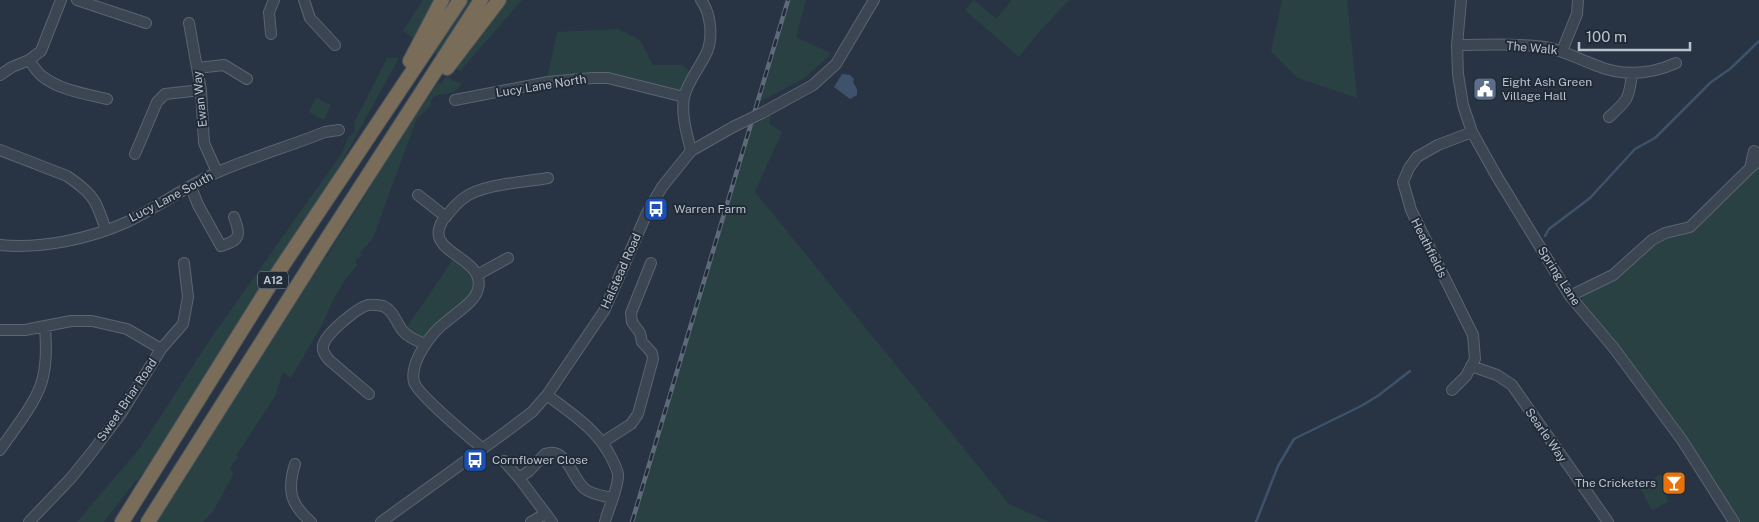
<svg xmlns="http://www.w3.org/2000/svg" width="1759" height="522" viewBox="0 0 1759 522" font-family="'Public Sans',sans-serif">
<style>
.green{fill:#2a4144}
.water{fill:#3e526c}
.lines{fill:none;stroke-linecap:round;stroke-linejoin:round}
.stream{stroke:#3e526c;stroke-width:2.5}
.minor-casing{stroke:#5b6470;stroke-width:12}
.highway-casing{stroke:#47515d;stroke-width:16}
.minor{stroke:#3c4653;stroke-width:10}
.highway{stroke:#796c59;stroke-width:14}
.rail-casing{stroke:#5e6a7a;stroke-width:4.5}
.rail{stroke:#212b38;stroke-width:2.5;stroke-dasharray:8;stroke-linecap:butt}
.minor-bridge-casing{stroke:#5b6470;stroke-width:12;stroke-linecap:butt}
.minor-bridge{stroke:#3c4653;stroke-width:10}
.labels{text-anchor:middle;stroke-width:4;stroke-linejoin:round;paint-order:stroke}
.shield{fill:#212b38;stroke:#8c94a0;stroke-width:1}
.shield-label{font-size:11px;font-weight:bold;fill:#bac1cc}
.street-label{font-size:12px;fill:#bac1cc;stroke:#212b38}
.poi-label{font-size:12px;fill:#bac1cc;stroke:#212b38;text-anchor:start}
</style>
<rect width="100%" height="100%" fill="#283443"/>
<path class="green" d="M423,0h99l-62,71 -57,-40z
M790,0h16l-10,37 34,16 -2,4 -25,22 -44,23z
M974,0l22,19 16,-19h57l-30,32 -20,25 -54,-47z
M1282,0h65l10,98 -59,-20 -27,-27z
M618,29l22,11 13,25h29l9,7 -7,19 -72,-16 -65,4 10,-47z
M387,58h12l-67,121 -133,211 -62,91 -1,-1c-10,15 -22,27 -32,42h-27l63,-74 73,-113 129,-182 6,-16 6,-4 1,-6 -1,-4z
M447,76l7,5 8,2c-2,3 -6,8 -9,9 -9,4 -23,-1 -22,14l-14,12 -44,120 -13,15 2,3 -7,4 2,5 -11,14 -12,19 -11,25 -32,55 -8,-6 -8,24 -39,60 3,2 -6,5 -3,7 4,3 -20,37 -11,12h-47l47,-75 3,-1 1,-5 59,-94 4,-2 -1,-3 52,-82 8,-5 -1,-1 39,-61 11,-22 60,-88 3,1z
M316,98l15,7 -7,15 -15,-8z
M771,115l-2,9 13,8 -27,60 254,312 40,18h-417l80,-265 2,1 2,-4 -3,-1 16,-50 22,-77z
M1759,167v355h-20l-50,-82 -42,-57 -66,-82 2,-6 36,-19 21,-21 33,-20z
M454,258l18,17 2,6 -2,13 -45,41 -7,3 -13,-11z
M1659,475l3,1 6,26 -16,8 -12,-22z"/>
<path class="water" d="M842,74l8,1 4,4 -1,3 4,7v6l-7,4 -16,-12z"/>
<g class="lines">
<path class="stream" d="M1545,236l4,-7 41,-31 45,-49 20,-11 56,-56 19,-13 29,-28
M1256,522l22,-56 16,-27 69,-34 16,-10 31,-24"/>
<g class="minor-casing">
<path id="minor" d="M77,0l69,23
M304,0l6,18 25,27
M1461,0l-4,45 1,29 5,31 9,27 24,43 74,121 43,51 69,93 52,82
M189,23l12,67 3,53 13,29
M271,34l-2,-22 5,-12
M1457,45c29,0 59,-2 88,2 18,3 33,12 50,18 28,12 54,10 81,-2
M1562,51l15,-37 1,-14
M29,60c4,6 8,12 13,16 17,14 44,18 65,23
M197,68l27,-3 23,14
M0,75l12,-8 17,-7 12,-9 20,-51
M455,100l93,-18 45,-4h15l76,19
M762,113l51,-28 23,-21 38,-64
M1609,117c19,-17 20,-18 23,-43
M0,150l67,26c10,7 23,16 29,28 4,8 7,18 10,26
M691,151c-4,-17 -10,-35 -7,-54 4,-16 16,-30 23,-45 6,-15 4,-39 -6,-52
M135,154l22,-52 8,-8 36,-4
M1750,168l4,-17 5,4
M191,187l7,18 23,41c19,-6 20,-10 13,-29
M418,195l28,22
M0,245c42,4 89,-6 127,-23 31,-15 59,-36 91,-50 34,-15 72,-26 107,-40l14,-2
M477,275l31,-17
M1570,296l43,-21 39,-35 13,-7 25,-6 61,-60 8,-6
M0,330h25l46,-9h21l35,8 34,20
M1471,366l26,9 15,10 96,137
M1452,390l14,-14 9,-17 -2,-24 -62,-125 -8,-28 6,-14 8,-11 21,-12 34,-13
M369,394l-40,-34c-4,-5 -7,-9 -6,-14 2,-12 34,-38 45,-41 5,-1 10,0 15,1 10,4 13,16 19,24 5,7 15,11 23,14
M547,395c25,19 51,35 65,64 2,4 5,10 6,15 1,13 -10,35 -13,48
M603,442l28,-18 7,-10 15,-55 -1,-6 -10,-11 -2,-9 -8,-11 -1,-9 20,-50
M482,448c-13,-11 -64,-53 -68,-66 -5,-20 18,-50 33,-61 10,-9 28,-19 31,-32 6,-23 -24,-31 -35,-45 -7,-8 -5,-16 0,-24 6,-7 13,-17 21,-22 18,-14 62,-16 84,-20
M0,450c14,-21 38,-49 43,-73 4,-17 3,-34 2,-51
M504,461l15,17 33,44
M295,464c-8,26 -5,40 16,58
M519,478l10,-7 16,-17c22,-8 27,25 40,35 6,5 18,7 27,9
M29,522l42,-44 21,-26 28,-37 41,-66 22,-25 5,-27 -4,-34
M381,522l126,-91 25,-19 15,-17 57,-84 43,-98 15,-26 29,-36 42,-24
M531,522l14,-8"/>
</g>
<g class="highway-casing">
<path id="highway" d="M410,61l32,-61
M447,68l52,-68
M122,522l151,-242 187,-280
M148,522l177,-280 156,-242"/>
</g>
<use href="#minor" class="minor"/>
<use href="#highway" class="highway"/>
<g class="rail-casing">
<path id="rail" d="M632,522l156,-522"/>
</g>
<use href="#rail" class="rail"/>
<g class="minor-bridge-casing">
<path id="minor-bridge" d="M733,127l29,-14"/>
</g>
<use href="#minor-bridge" class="minor-bridge"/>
</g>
<defs>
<g id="civic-square" transform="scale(1.25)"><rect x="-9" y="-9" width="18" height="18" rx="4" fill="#5c6f8a" stroke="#212b38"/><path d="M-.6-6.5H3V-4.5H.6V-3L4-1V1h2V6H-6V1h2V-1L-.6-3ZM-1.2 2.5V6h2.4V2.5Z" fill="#fff"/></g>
<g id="bus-square" transform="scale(1.25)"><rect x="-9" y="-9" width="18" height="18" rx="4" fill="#1a4fb4" stroke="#212b38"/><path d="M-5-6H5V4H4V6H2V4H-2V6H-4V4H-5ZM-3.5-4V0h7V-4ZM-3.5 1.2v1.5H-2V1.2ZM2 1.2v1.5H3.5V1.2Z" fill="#fff"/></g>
<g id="bar-square" transform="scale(1.25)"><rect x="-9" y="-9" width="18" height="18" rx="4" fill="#e8710a" stroke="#212b38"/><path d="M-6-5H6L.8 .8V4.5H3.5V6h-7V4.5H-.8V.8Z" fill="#fff"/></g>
</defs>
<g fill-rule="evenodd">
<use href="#civic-square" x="1485" y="89"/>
<use href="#bus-square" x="656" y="209"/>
<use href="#bus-square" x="475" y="460"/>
<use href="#bar-square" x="1674" y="483"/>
</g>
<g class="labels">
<rect class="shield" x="258" y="271.5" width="30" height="17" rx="4"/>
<g class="shield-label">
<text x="273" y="284">A12</text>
</g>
<g class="street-label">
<text transform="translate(1532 48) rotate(5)" y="4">The Walk</text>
<text transform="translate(541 86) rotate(-9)" y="4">Lucy Lane North</text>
<text transform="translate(200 99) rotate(-96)" y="4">Ewan Way</text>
<text transform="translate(171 197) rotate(-28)" y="4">Lucy Lane South</text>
<text transform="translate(1429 248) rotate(63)" y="4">Heathfields</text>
<text transform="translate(621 271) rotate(-66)" y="4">Halstead Road</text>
<text transform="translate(1559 276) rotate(57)" y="4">Spring Lane</text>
<text transform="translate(127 400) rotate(-56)" y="4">Sweet Briar Road</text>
<text transform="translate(1546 435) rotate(55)" y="4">Searle Way</text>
</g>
<g class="poi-label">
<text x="1502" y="86">Eight Ash Green<tspan x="1502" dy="14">Village Hall</tspan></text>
<text x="674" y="213">Warren Farm</text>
<text x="492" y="464">Cornflower Close</text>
<text x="1656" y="487" text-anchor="end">The Cricketers</text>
</g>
</g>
<path d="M1579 42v8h111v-8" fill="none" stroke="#bac1cc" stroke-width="2.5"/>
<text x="1586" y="42" font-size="15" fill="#bac1cc" stroke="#212b38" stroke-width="4" paint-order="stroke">100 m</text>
</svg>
